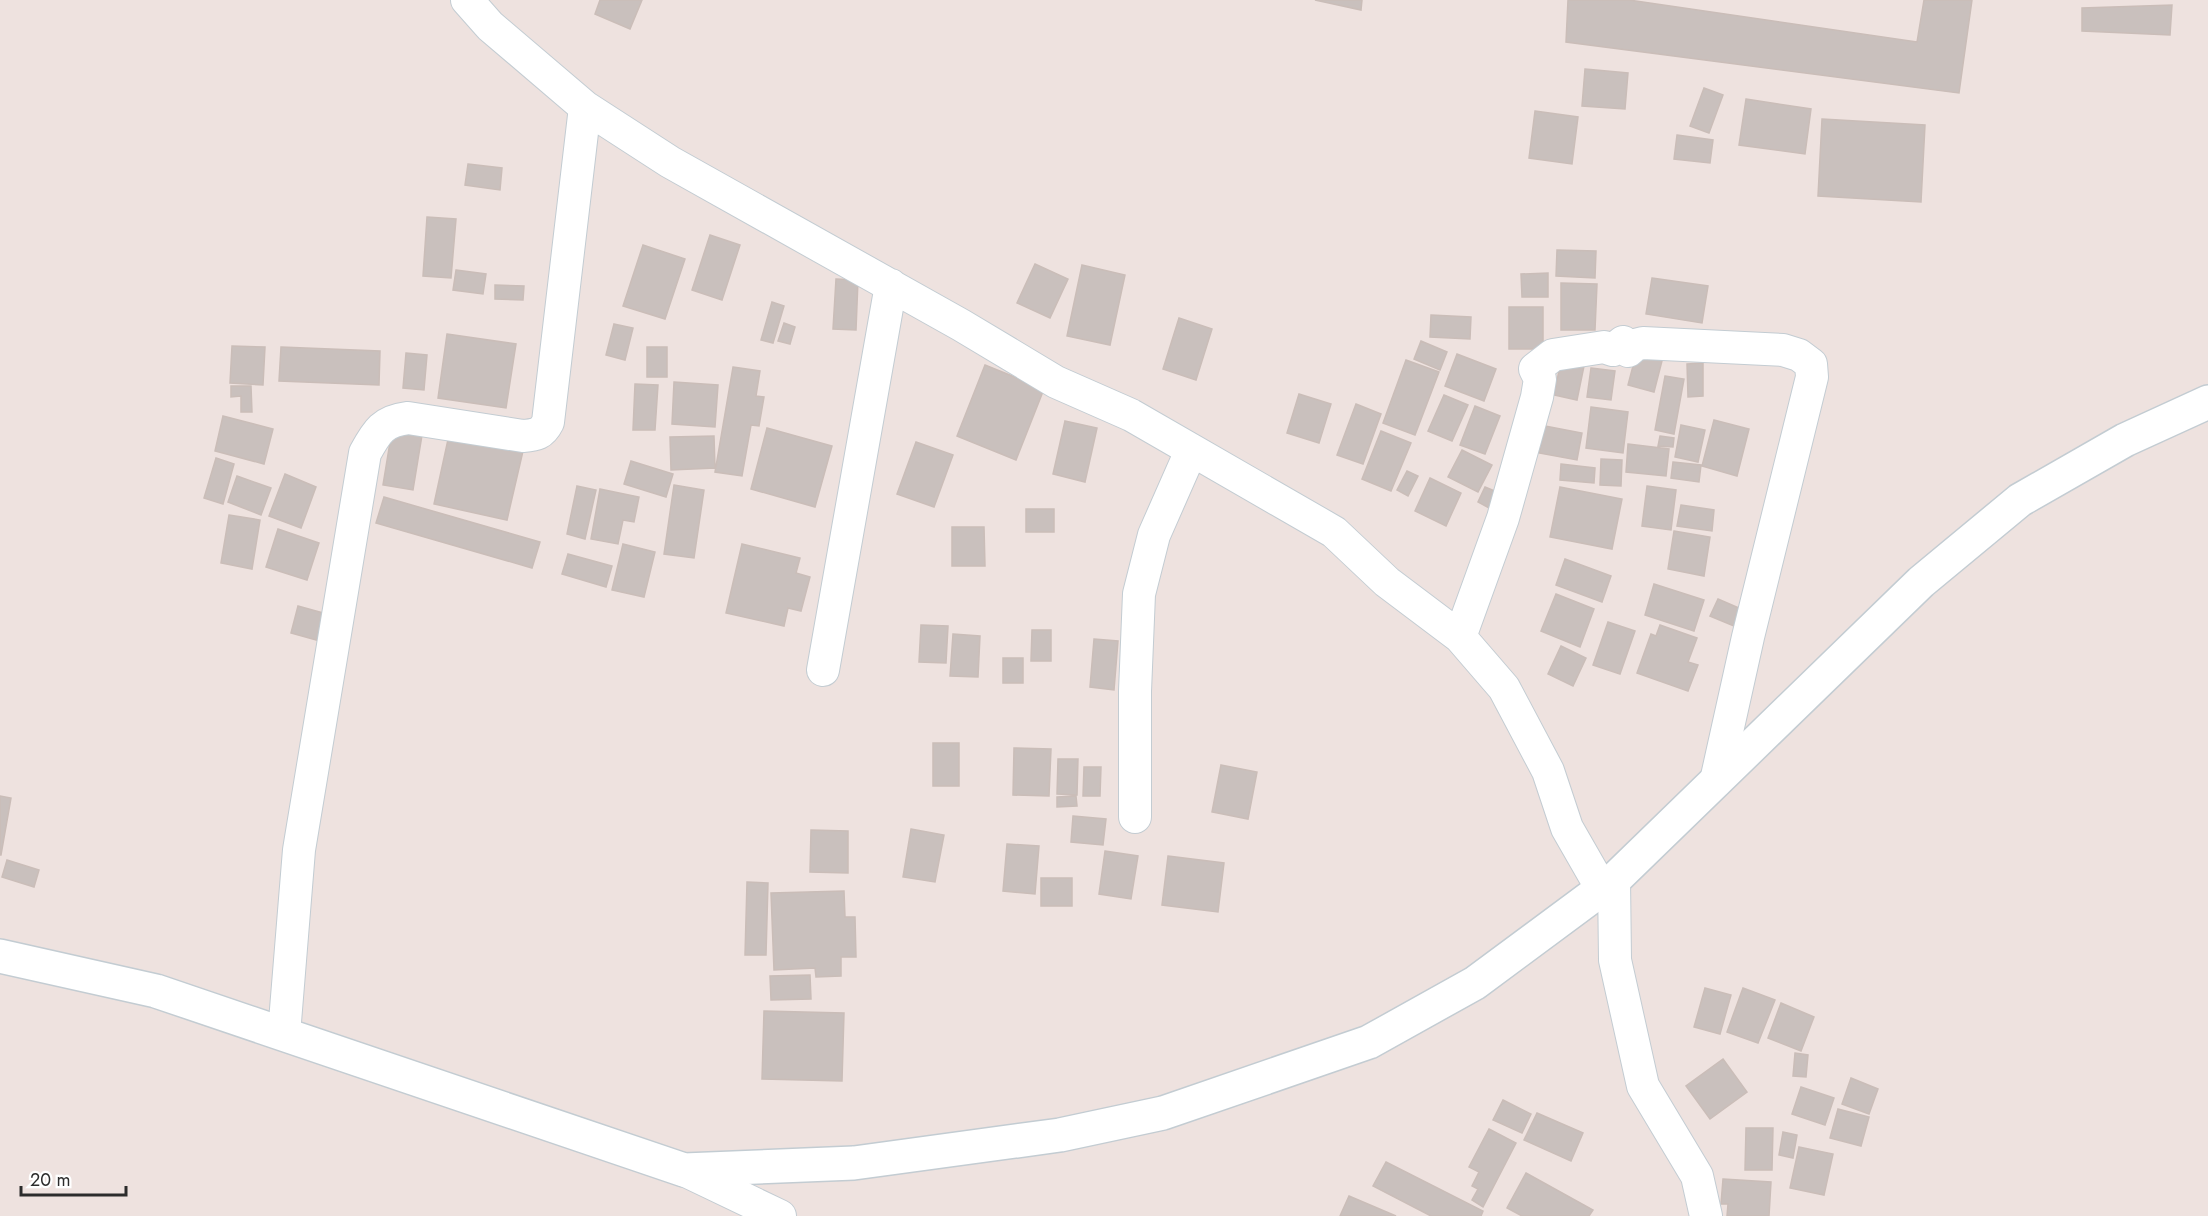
<svg xmlns="http://www.w3.org/2000/svg" width="2208" height="1216" viewBox="0 0 2208 1216" font-family="Jost,sans-serif">
<style>
.building{fill:#c9c0bd;stroke:#cabdb8;stroke-width:1.5}
.lines{fill:none;stroke-linecap:round;stroke-linejoin:round}
.minor-casing{stroke:#c3ccd2;stroke-width:34}
.tertiary-casing{stroke:#c3ccd2;stroke-width:36}
.minor{stroke:#fff;stroke-width:32}
.tertiary{stroke:#fff;stroke-width:33}
</style>
<rect width="100%" height="100%" fill="#eee2df"/>
<path class="building" d="M600,0h42l-12,29 -35,-15z
M1315,0h47l-1,10z
M1568,0h61l288,42 7,-42h48l-13,93 -393,-51z
M2172,5l-2,30 -88,-4v-23z
M1585,69l43,4 -3,36 -43,-3z
M1704,88l19,7 -14,38 -19,-7z
M1746,99l65,10 -6,45 -66,-9z
M1535,111l43,6 -6,47 -43,-6z
M1822,119l103,6 -4,77 -103,-6z
M1677,135l36,5 -3,23 -36,-4z
M468,164l34,4 -2,22 -35,-5z
M427,217l29,2 -5,59 -28,-2z
M710,235l30,10 -18,55 -30,-10z
M643,245l42,14 -20,60 -42,-13z
M1557,250l39,1 -1,27 -39,-2z
M1035,264l33,15 -18,39 -33,-15z
M1082,265l43,10 -15,70 -43,-9z
M456,270l30,4 -3,20 -30,-4z
M1548,273v24h-26l-1,-23z
M1652,278l56,8 -6,37 -56,-9z
M836,279l22,1 -2,50 -23,-1z
M1561,283l36,1 -2,46h-34z
M495,285l29,1 -1,14 -28,-1z
M772,302l12,4 -11,37 -12,-3z
M1509,307h34v42h-34z
M1431,315l40,2 -1,22 -40,-2z
M1179,318l33,11 -16,51 -33,-11z
M784,323l11,4 -5,17 -12,-3z
M614,324l19,4 -8,32 -19,-5z
M447,334l69,10 -10,64 -68,-10z
M1421,341l26,11 -7,18 -26,-11z
M232,346l33,1 -2,38 -33,-2z
M281,347l99,4 -1,34 -100,-4z
M647,347h20v30h-20z
M1638,347l26,6 -10,39 -26,-7z
M406,353l21,2 -3,35 -21,-2z
M1457,354l39,15 -12,32 -39,-15z
M1406,360l33,12 -24,63 -32,-12z
M1561,361l23,5 -7,34 -23,-5z
M1703,363v33l-15,1 -1,-33z
M985,365l59,24 -28,71 -59,-24z
M733,367l27,4 -4,25 8,1 -5,29 -8,-1 -9,51 -27,-4z
M1591,368l24,3 -4,29 -24,-3z
M1665,376l19,3 -10,55 -19,-4z
M674,382l44,3 -3,42 -43,-3z
M635,384l23,1 -3,45h-22z
M231,386h20l1,26h-11v-16l-10,1z
M1299,394l32,10 -12,39 -32,-10z
M1444,395l24,10 -16,36 -24,-10z
M1356,404l25,10 -18,50 -26,-9z
M1475,406l25,10 -15,38 -25,-9z
M1591,407l37,5 -5,41 -37,-5z
M223,416l50,13 -9,35 -49,-13z
M1714,420l35,9 -12,47 -35,-10z
M1065,421l32,7 -12,54 -32,-8z
M393,424l30,5 -10,61 -30,-5z
M1681,425l24,5 -7,32 -23,-5z
M1545,426l37,7 -5,27 -38,-7z
M767,428l65,18 -17,61 -64,-18z
M1381,431l30,12 -20,48 -29,-12z
M449,435l74,16 -16,69 -73,-16z
M714,436l1,32 -44,2 -1,-33z
M1660,436l14,2 -1,9 -15,-1z
M916,442l37,13 -19,52 -37,-13z
M1628,444l41,5 -3,27 -40,-4z
M1462,450l30,15 -14,27 -30,-15z
M216,458l18,6 -11,40 -19,-6z
M1601,459l21,1 -1,26 -21,-1z
M631,461l42,13 -7,23 -42,-13z
M1673,462l28,3 -2,17 -28,-4z
M1561,464l34,4 -1,15 -34,-3z
M1407,471l11,5 -10,20 -11,-6z
M285,474l31,13 -15,41 -32,-12z
M237,476l34,12 -10,27 -33,-13z
M1430,478l31,15 -15,33 -31,-15z
M674,485l30,5 -10,68 -30,-4z
M577,486l19,4 -11,49 -18,-5z
M1647,486l29,4 -5,40 -29,-4z
M1485,487l12,5 -8,16 -11,-6z
M1560,487l62,12 -10,50 -62,-12z
M600,489l39,8 -5,25 -11,-2 -5,24 -27,-5z
M384,497l156,45 -8,26 -156,-45z
M1681,505l33,5 -2,21 -35,-5z
M1026,509h28v23h-28z
M229,515l31,5 -8,49 -31,-6z
M952,527h32l1,39h-33z
M278,529l41,14 -12,37 -41,-13z
M1674,531l36,6 -6,39 -36,-7z
M623,544l32,8 -11,45 -32,-7z
M742,544l58,14 -4,15 14,4 -9,34 -13,-3 -4,18 -58,-13z
M568,554l44,12 -6,21 -44,-13z
M1565,559l46,17 -9,26 -46,-17z
M1654,584l50,16 -10,31 -49,-16z
M1556,594l38,15 -14,38 -39,-16z
M1718,599l23,10 -7,17 -24,-10z
M298,606l29,8 -7,27 -29,-8z
M1608,622l27,9 -15,43 -27,-9z
M921,625l27,1 -2,37 -27,-1z
M1660,625l37,13 -9,24 10,3 -10,26 -51,-18 14,-39 5,2z
M1032,630h19v31h-20z
M953,634l27,2 -2,41 -28,-1z
M1094,639l24,2 -4,49 -24,-3z
M1561,646l25,12 -13,28 -25,-12z
M1003,658h20v25h-20z
M933,743h26v43h-26z
M1014,748l37,1 -2,47 -36,-1z
M1058,759h20l-1,36 -20,-1z
M1221,765l36,7 -9,47 -36,-7z
M1084,767h17l-1,29h-17z
M0,796l11,2 -10,57h-1z
M1076,796l1,10 -20,1v-10z
M1073,816l33,3 -3,26 -32,-3z
M911,829l33,6 -9,47 -32,-5z
M811,830l37,1v42l-38,-1z
M1007,844l32,2 -4,48 -32,-3z
M1105,851l33,5 -7,43 -32,-5z
M1168,856l56,7 -6,49 -56,-7z
M7,860l32,10 -5,17 -32,-10z
M1041,878h31v28h-31z
M747,882l21,1 -2,72h-21z
M844,891l1,26h10l1,40h-15v19l-25,1 -1,-9 -41,2 -3,-77z
M810,975l1,24 -40,1 -1,-24z
M1705,988l26,7 -11,39 -26,-7z
M1743,988l32,12 -17,43 -31,-11z
M1781,1003l33,14 -13,34 -33,-13z
M764,1011l80,2 -2,68 -80,-2z
M1795,1053l13,2 -2,22 -13,-1z
M1723,1059l24,33 -37,27 -24,-33z
M1851,1078l27,11 -9,25 -27,-10z
M1801,1087l33,11 -9,27 -33,-11z
M1503,1100l28,14 -9,19 -29,-13z
M1838,1109l31,8 -8,29 -31,-8z
M1537,1113l46,20 -12,28 -47,-21z
M1746,1128h27l-1,42h-27z
M1489,1129l27,14 -33,64 -11,-7 6,-11 -6,-3 7,-14 -10,-5z
M1783,1132l14,3 -4,23 -14,-3z
M1799,1147l34,7 -9,41 -34,-7z
M1386,1162l97,49 -2,5h-50l-58,-30z
M1526,1173l67,37 -4,6h-67l-15,-8z
M1723,1179l48,3 -2,34h-42l1,-12h-7z
M1349,1196l47,20h-56z"/>
<g class="lines">
<g class="minor-casing">
<path id="minor" d="M467,0l23,26 95,81 85,55 291,163 95,57 75,33 203,117 53,50 73,55 44,51 44,83 19,57 35,61
M1460,637l43,-119 34,-121 3,-18 -5,-10 18,-14 51,-8 9,3 10,-8 5,9 7,-6 8,-2 140,7 16,5 12,9 1,13 -64,260 -32,144
M823,670l68,-385
M1135,817v-126l4,-97 15,-59 37,-84
M1614,880l1,80 28,126 54,90 9,40
M284,1034l15,-184 66,-397c12,-22 18,-32 43,-35l115,18c13,-1 19,-2 25,-14l37,-315
M684,1170l96,46"/>
</g>
<g class="tertiary-casing">
<path id="tertiary" d="M0,956l156,35 528,179 170,-7 206,-28 103,-22 206,-71 106,-59 139,-103 307,-298 99,-82 105,-60 83,-38"/>
</g>
<use href="#minor" class="minor"/>
<use href="#tertiary" class="tertiary"/>
</g>
<path d="M21 1186v9h105v-9" fill="none" stroke="#2c2c2c" stroke-width="3"/>
<text x="30" y="1186" font-size="18" fill="#2c2c2c" stroke="#ffffff" stroke-width="4.5" paint-order="stroke">20 m</text>
</svg>
